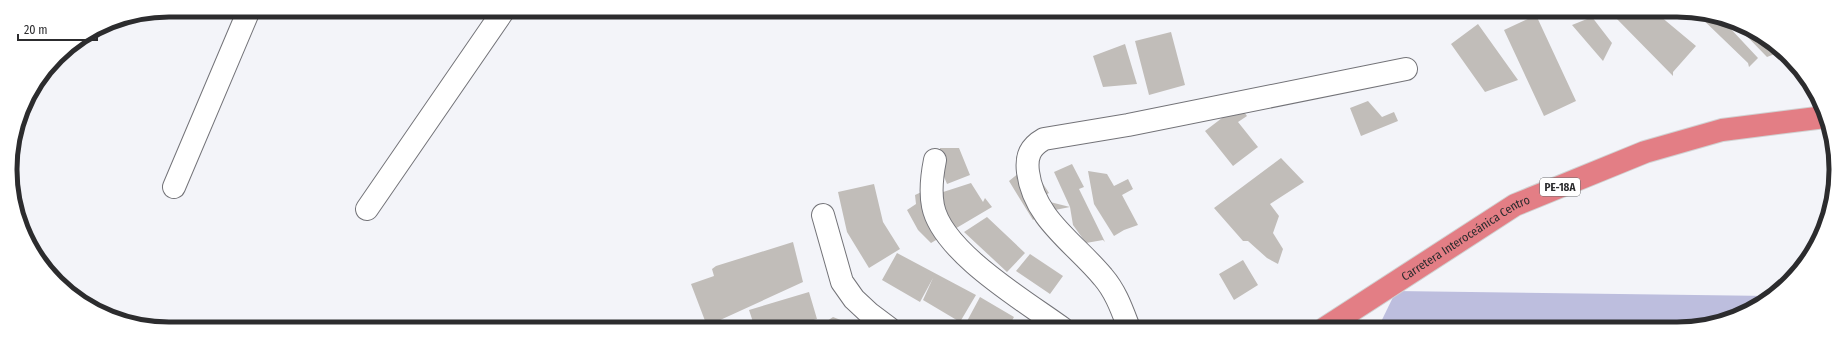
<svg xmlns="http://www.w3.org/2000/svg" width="1846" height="339" viewBox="0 0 1846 339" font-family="'Fira Sans Condensed',sans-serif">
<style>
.green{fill:#bdbede}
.building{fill:#c1bdb9}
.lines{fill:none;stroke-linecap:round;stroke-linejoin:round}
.minor-casing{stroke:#737378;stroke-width:24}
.highway-casing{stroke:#d1d1d1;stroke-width:24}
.minor{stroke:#fff;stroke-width:22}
.highway{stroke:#e37e85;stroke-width:22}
.labels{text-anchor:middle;stroke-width:4;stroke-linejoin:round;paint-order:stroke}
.shield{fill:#fff;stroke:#6b6b6d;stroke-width:1}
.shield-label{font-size:11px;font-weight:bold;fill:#2c2c2e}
.street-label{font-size:12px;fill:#2c2c2e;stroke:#fff}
.rim{fill:none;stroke:#2c2c2e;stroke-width:5}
</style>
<rect width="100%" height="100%" fill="#f3f4f9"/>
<path class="green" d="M1396,291l375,5 -24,17 -60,16 -309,-1z"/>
<path class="building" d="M1613,11h41l42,35 -23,26v4l-59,-60z
M1694,11l34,11 1,5 29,31 -9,9 -1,-4z
M1536,15l40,86 -32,15 -40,-86z
M1592,17l20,26 -9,18 -31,-36z
M1478,24l40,56 -33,12 -34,-48z
M1735,24l21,7 24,21 -13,5z
M1171,32l14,53 -36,10 -14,-54z
M1125,44l12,40 -34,3 -10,-31z
M1368,101l14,16 12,-5 4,9 -37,15 -11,-28z
M1239,105l8,11 -9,6 20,25 -25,19 -28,-35z
M940,148h19l11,27 -23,9 -7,-17z
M1281,158l23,24 -34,22 9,12 -6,17 10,16 -5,15 -11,-6 -19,-17h-5l-29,-33z
M1030,164l19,29 -11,6 32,8 -25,5 -12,8 -24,-39z
M1072,164l12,23 -5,2 26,53 -2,-2 -17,3 -13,-18 -3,-18 -16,-35z
M1088,171l19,3 7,12 14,-7 5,10 -11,6 16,30 -14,5 -10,6 -20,-32z
M971,183l12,19 2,-4 7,9 -61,36 -13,-13 -11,-20 9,-6 -1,-9 13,-6 9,5z
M874,184l9,38 17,27 -31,19 -22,-36 -9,-40z
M987,217l38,36 -18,19 -43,-40z
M793,242l10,40 -96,44 -16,-42 23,-8 -2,-7 4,-3z
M897,253l79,42 -16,27 -37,-22 10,-22 -13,24 -38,-22z
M1030,254l33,22 -13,18 -34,-23z
M1243,260l15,25 -24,15 -15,-26z
M809,292l8,27 -31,9h-31l-6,-18z
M980,297l34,20 -6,11h-33l-9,-5z
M833,317l28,11h-44z"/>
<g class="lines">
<g class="minor-casing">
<path id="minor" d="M935,160c-3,15 -5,31 -2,46 9,46 92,95 129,122
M174,187l75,-177
M367,209l137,-199
M823,215l19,67 12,17 15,14 20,15
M1129,328c-7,-18 -13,-36 -26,-51 -28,-34 -69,-58 -75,-105 -2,-16 2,-25 16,-33l84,-14 278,-56"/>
</g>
<g class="highway-casing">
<g id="highway">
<path id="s1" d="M1325,328l190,-123 130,-53 77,-22 103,-13"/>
</g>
</g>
<use href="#minor" class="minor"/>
<use href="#highway" class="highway"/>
</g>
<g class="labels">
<rect class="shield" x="1540" y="178" width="40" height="18" rx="3"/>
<g class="shield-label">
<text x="1560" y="191">PE-18A</text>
</g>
<g class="street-label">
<text dy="4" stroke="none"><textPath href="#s1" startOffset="167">Carretera Interoceánica Centro</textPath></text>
</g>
</g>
<path d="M0 0H1846V339H0ZM169 17H1677A152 152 0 0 1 1829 169V170A152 152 0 0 1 1677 322H169A152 152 0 0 1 17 170V169A152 152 0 0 1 169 17Z" fill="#fff" fill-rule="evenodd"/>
<path class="rim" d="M169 17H1677A152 152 0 0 1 1829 169V170A152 152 0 0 1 1677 322H169A152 152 0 0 1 17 170V169A152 152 0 0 1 169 17Z"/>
<path d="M18 34v6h79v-6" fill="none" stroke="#2c2c2e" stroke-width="2"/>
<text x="24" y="34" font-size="12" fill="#2c2c2e" stroke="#ffffff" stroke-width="3" paint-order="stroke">20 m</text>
</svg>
